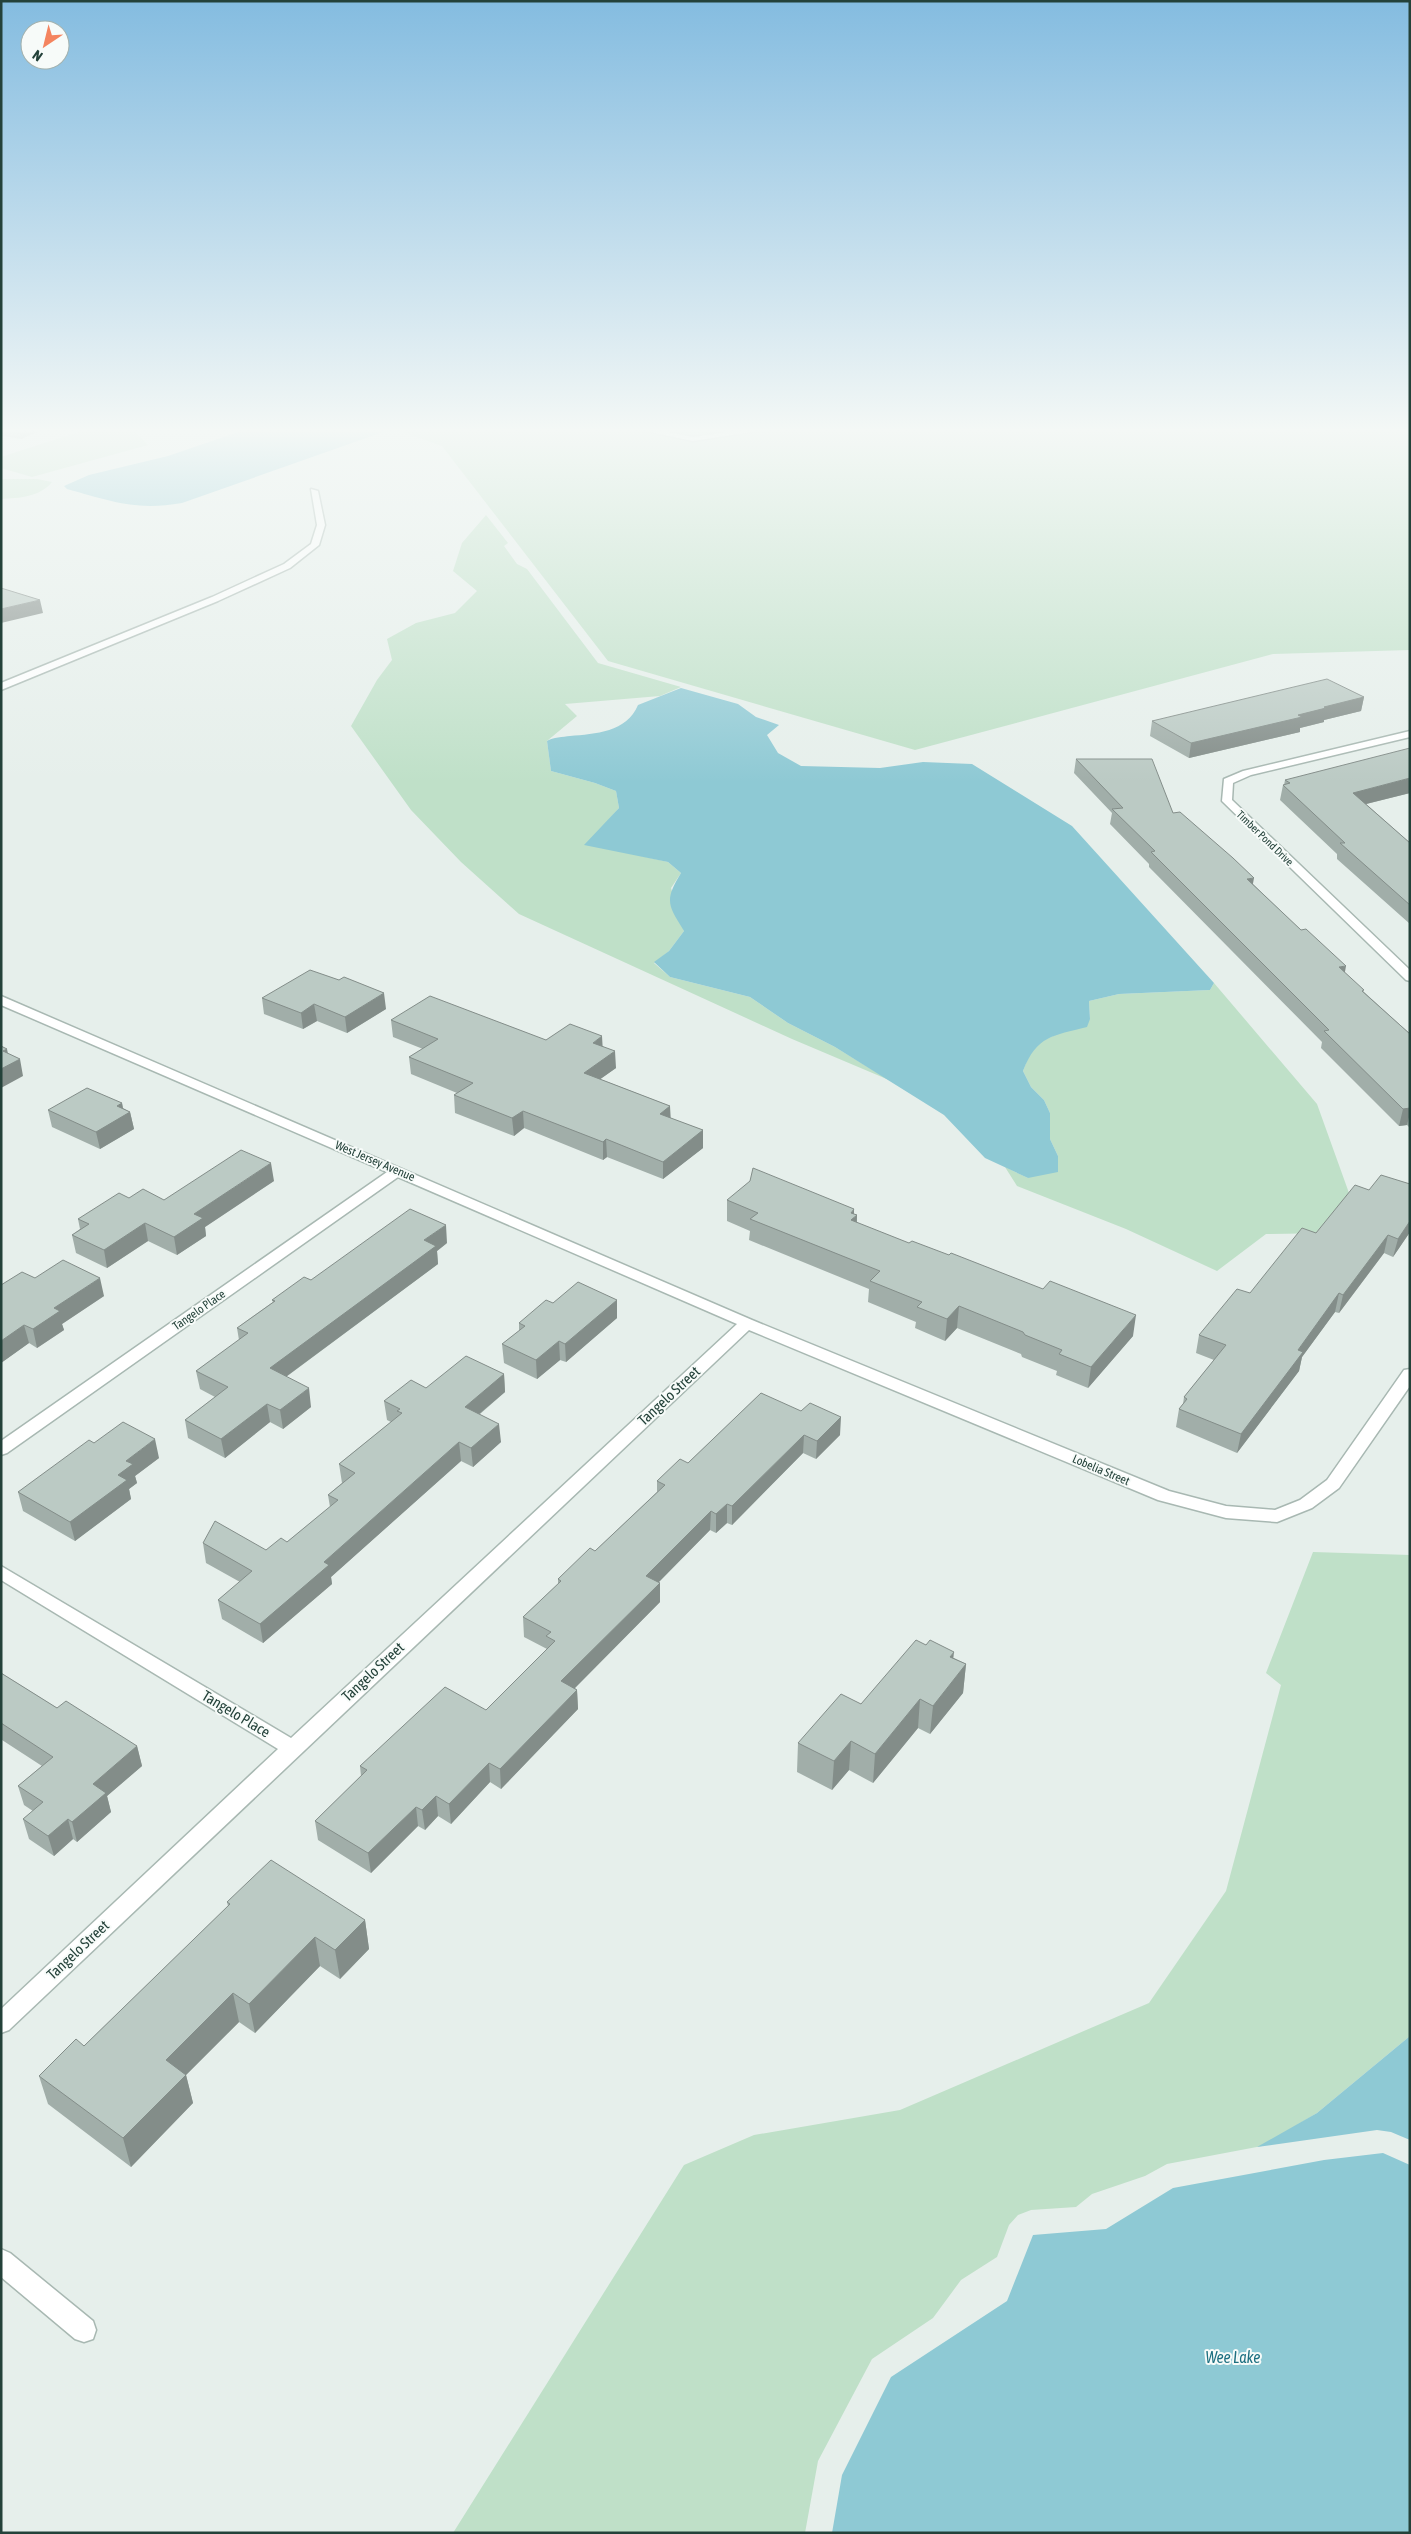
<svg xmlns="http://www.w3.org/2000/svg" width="1411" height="2534" viewBox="0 0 1411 2534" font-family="'Asap Condensed',sans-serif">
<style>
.green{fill:#bfe0c8}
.water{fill:#8ec9d4}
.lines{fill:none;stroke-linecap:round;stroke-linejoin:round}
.minor-casing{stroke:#a8b8b2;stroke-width:3}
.minor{fill:#fff;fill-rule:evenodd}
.wall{fill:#a1aea9}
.shaded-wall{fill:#838d89}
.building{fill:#bbcac4;stroke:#838d89}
.labels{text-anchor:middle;stroke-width:4;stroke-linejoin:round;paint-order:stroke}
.far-street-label{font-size:11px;fill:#24423a;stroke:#f7fbf9}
.street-label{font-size:12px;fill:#24423a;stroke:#f7fbf9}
.near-street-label{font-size:15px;fill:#24423a;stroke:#f7fbf9}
.near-water-label{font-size:16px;font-style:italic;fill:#1c6f80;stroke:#f7fbf9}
</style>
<rect width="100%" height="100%" fill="#e6efeb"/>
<path class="green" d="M91,428l43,2 14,15 -116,32 -31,-9v-11z
M391,428h1019v222l-137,4 -358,96 -307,-89 -166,-215z
M1,479h36l15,3c-12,15 -33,16 -51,17z
M486,515l22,28 -4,3 13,18 10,5 71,94 83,24 -21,9 -95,8 12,12 -30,25 4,30 44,12 21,8 3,17 -13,15 27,31 35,8 13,11 -10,15 13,43 -15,20 -15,12 16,14 80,20 38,26 47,24 54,33 -97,-41 -273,-125 -58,-52 -50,-52 -60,-84 26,-46 15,-20 -5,-21 29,-16 39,-10 22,-22 -24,-20 9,-28z
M1214,983l103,121 32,89 -14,40 -69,1 -49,37 -91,-42 -109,-43 -12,-19 23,11 30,-22 -8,-17v-26l-6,-13 -13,-13 -8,-16 6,-16 11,-13 50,-23 -1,-18 30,-7 91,-4z
M1313,1552l97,3v481l-93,77 -55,33 -95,18 -22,12 -53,18 -16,13 -45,3 -13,5 -9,10 -12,32 -36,23 -28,38 -61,41 -54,102 -13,72h-352l231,-368 70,-30 146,-25 249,-107 77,-112 55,-206 -15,-12z"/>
<path class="water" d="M250,428h130l6,3 -204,72c-47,8 -71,-2 -115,-14l-3,-3 25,-11 79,-19z
M681,688l57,16 18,13 23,8 -12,10 11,18 23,13 79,2 43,-6 49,2 100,62 142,157 -4,7 -91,4 -30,7 1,18 -3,8c-34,9 -50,8 -64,44l8,16 13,13 6,13v26l8,17v16l-30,6 -43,-20 -41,-43 -109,-68 -47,-24 -38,-26 -80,-20 -16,-15 15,-11 15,-20c-16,-26 -20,-30 -3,-58l-13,-11 -84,-17 35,-37 -3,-17 -21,-8 -44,-12 -4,-30c6,-4 16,-4 23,-5 25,-2 57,-4 68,-31z
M1410,2036v104l-19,-8 -14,-2 -120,17 60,-34z
M1383,2153l27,12v368h-578l10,-58 49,-98 116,-76 26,-66 73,-6 67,-41 151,-28z"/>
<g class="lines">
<g class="minor-casing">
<path id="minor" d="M631,428h16l46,9 62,-9h21l-83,13z
M311,489l7,2 7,34 -6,20 -29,23 -72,33 -217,89v-7l211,-86 72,-33 27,-20 6,-19z
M1410,731v6l-159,38 -18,8 -1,17 178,170v11l-4,-1 -184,-179 2,-22 19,-8z
M1,996l751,324 417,171 57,15 49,4 25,-10 27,-20 77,-110 6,-1v17l-71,102 -27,20 -35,14 -51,-4 -68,-18 -409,-170 -740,700 -8,3v-24l277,-260 -277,-169v-14l290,172 446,-414 -339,-147 -391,276 -6,2v-14l386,-269 -386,-167z
M1,2249l9,4 83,68 3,9 -3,9 -9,3 -9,-3 -74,-62z"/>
</g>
<use href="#minor" class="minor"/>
</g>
<path class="wall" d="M1,428h45l-25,11 -18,-3 -2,1z
M1364,697l-3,14 -37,9v2l-24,6v4l-111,26 -39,-22 2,-15z
M1076,759l97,54 80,71 92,89 19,19 46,42v94l-3,-3 -8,1 -78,-78 1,-6 -173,-175v-3l-39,-40 2,-11 -38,-40z
M1285,780l125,13 -44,11 44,39v81l-73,-65v-5l-57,-54 3,-15h1z
M262,998l124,11 -39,24 -30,-12 -14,8 -39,-15z
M391,1020l155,20 57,6 13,22 -16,11 70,27v12l33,12v18l-40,31 -56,-22 -4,3 -79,-32 -10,8 -59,-23 -1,-18 3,-2 -46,-19 -2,-17 14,-8 -30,-12z
M122,1103l1,5 7,4 4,17 -34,20 -48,-22 -4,-17z
M274,1181l-69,46 1,9 -29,19 -29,-14 -41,27 -31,-15 -4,-18 8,-6 -2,-10 51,-21 35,2z
M727,1200l127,14 3,1v8l276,113 -45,52 -32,-13 1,-4 -35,-14 -1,-3 -64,-26 -12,13 -30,-13 1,-6 -48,-20 1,-13 -120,-49 1,-9 -23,-10z
M1410,1232l-17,25 -9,-4 -45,60 -4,-1 -33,45 -3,14 -62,82 -61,-26 3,-18 4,-5 1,-7 30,-37 -18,-7 3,-18 51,-42 66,-60z
M447,1243l-10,8 1,13 -152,113 25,30 -28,22 -13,-7 -45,36 -37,-20 -3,-18 30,-23 -15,-8 -4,-18 43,-31 -2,-12 36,-26 -1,-2 39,-20z
M35,1278l69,18 -42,28 2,6 -27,18 -8,-5 -28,20v-78z
M617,1300v18l-51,44 -6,-2 -23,19 -33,-16 -2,-19 17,-13v-8l34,-20z
M504,1374l1,18 -25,22 21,28 -28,25 -12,-6 -130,116 1,7 -69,59 -41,-24 -4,-19 22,-18 -34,-19 -3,-20 63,7 21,-8 43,-35 -2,-12 14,-12 -3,-19 52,-42 -4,-2 -3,-19 42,-13z
M761,1393l79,42 -24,24 -13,-6 -71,72 -5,-2 -11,10 -6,-3 -51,52 1,20 -85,86 2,2 1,19 -77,80 -11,-7 -39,42 -13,-8 -13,14 -7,-4 -47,47 -53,-33 -3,-19 46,-45 -1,-10 126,-56 61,-61 -23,-12 -1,-20 35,-33v-5l37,-28 62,-59v-11l31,-18z
M94,1443l65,15 -24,18 2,7 -8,6 2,10 -56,42 -52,-30 -5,-19z
M954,1658l12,6 -3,29 -33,41 -12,-6 -45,55 -24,-13 -17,20 -35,-18 1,-29 63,-39z
M1,1673l56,35 80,38 5,20 -35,30 4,16 -34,30 -4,-3 -19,17 -25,-17 -6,-20 10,-8 -9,-6 -6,-19 24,-20 -40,-26h-1z
M227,1902l138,18 4,29 -29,30 -20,-13 -65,67 -16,-11 -53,53 7,28 -62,64 -83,-63 -9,-28 45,-30 144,-140z"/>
<path class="shaded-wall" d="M30,428h16l-25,11 -1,-6z
M1,430l2,6 -2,1z
M40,600l3,13 -42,10v-14z
M1364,697l-3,14 -37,9v2l-24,6v4l-111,26 2,-15 107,-28 26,-8z
M1410,778v15l-60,15 3,-15z
M1254,878l-3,16 -4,-15z
M1346,966l-3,17 -4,-16z
M384,993l2,16 -39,24 -2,-16z
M314,1004l3,17 -14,8 -2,-16z
M602,1036l1,17 -10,-10z
M7,1049l3,15 10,-5 3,17 -22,12v-19l2,-18z
M615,1051l1,17 -31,22 -1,-17z
M122,1103l2,12 6,-3 4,17 -34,20 -4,-17 21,-26z
M670,1106l1,17 -11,-9z
M1410,1108v5l-3,12 -8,1 4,-17z
M523,1111l1,17 -10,8 -2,-18z
M703,1130v18l-40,31v-17z
M606,1139l1,18 -4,3v-18z
M271,1163l3,18 -69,46 1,9 -29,19 -3,-18 20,-23z
M854,1209v9l3,-3 -1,21 -6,6 1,-29z
M1410,1221v11l-17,25 5,-18z
M145,1223l3,18 -41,27 -3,-18z
M446,1225l1,18 -10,8 1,13 -166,123 -2,-19 154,-128z
M1388,1235l-4,18 -45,60 4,-18z
M100,1278l4,18 -42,28 2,6 -27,18 -4,-19 21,-21z
M1339,1293l-4,19 -33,45 -3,14 -62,82 4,-19 57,-84z
M617,1300v18l-51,44 -1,-18z
M959,1306l-2,22 -12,13 2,-22z
M1136,1315l-3,21 -45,52 3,-21z
M24,1325l5,18 -28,20v-22z
M559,1341l1,19 -23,19 -1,-19z
M504,1374l1,18 -39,33 -1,-18z
M309,1388l2,19 -28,22 -3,-19z
M267,1404l3,18 -45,36 -4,-19z
M841,1417l-1,18 -24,24 1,-18z
M499,1424l2,18 -28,25 -2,-19z
M804,1435l-1,18 -71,72v-19z
M155,1439l4,19 -24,18 2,7 -8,6 2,10 -56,42 -5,-19 48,-47 8,-14z
M459,1442l2,19 -130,116 1,7 -69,59 -3,-19 64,-62z
M727,1504v19l-11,10v-19z
M711,1511l-1,19 -64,65v-19z
M660,1583v19l-97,98 -2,-19z
M954,1652l-3,28 -1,-23z
M966,1664l-3,29 -33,41 3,-28z
M577,1690l1,19 -77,80 -1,-20z
M920,1699l-2,29 -45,55 2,-29z
M851,1741l-2,29 -17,20 2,-29z
M137,1746l5,20 -35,30 4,16 -34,30 -5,-20 21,-38z
M489,1763l1,19 -39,42 -2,-20z
M436,1796l2,20 -13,14 -3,-20z
M416,1807l2,19 -47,47 -3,-20z
M68,1819l5,20 -19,17 -6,-20z
M365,1920l4,29 -29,30 -5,-29z
M315,1937l5,29 -65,67 -6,-29z
M233,1993l6,29 -53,53 7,28 -62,64 -8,-29 43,-78z"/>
<path class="building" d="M1,428h29l-10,5 -19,-3z
M1,588l39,12 -39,9z
M1327,679l37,18 -40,10 2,1 -28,7 4,2 -111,26 -39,-22z
M1410,748v30l-57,15 57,50v62l-70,-62h5l-62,-58 7,-2 -5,-3z
M1076,759h76l21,54 7,-1 53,46 21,20 -7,1 54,51 5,-1 40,37 -7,1 25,23 -2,1 48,43v74l-7,1 -79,-78 5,-1 -178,-178 4,-1 -43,-42 11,-1z
M310,970l29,10 5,-3 40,16 -39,24 -31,-13 -13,9 -39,-15z
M430,996l116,44 24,-16 32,12 -9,7 22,8 -31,22 86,33 -10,8 43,16 -40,32 -57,-23 -3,3 -80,-31 -11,7 -58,-23 19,-12 -64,-26 29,-18 -47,-19z
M1,1046l6,3 -4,2 17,8 -19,10z
M87,1088l35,15 -5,3 13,6 -34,20 -48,-22z
M241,1150l30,13 -77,51 9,4 -29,19 -29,-14 -41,27 -32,-15 17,-11 -11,-5 41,-26 10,5 14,-9 21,11z
M753,1168l101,41 -3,4 6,2 -6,5 58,23 3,-2 37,14 2,-2 92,36 7,-8 86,34 -45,52 -32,-13 3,-4 -37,-15 -2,-3 -64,-26 -12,13 -30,-12 5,-5 -52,-21 10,-10 -130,-52 8,-6 -31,-13 23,-19z
M1381,1175l29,9v37l-12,18 -10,-4 -45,60 -4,-2 -41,57 5,2 -62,82 -62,-25 8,-10 -3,-2 42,-52 -27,-10 38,-46 13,4 52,-65 14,5 39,-48 14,5z
M410,1209l36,16 -22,15 12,6 -166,122 39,20 -29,22 -13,-6 -46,35 -36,-19 43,-33 -32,-16 52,-38 -11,-5 38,-27 -3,-1 32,-23 7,3z
M63,1260l37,18 -46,30 6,3 -27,18 -9,-4 -23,16v-56l21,-13 13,6z
M578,1282l39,18 -52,44 -6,-3 -23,19 -34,-16 23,-18 -6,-3 27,-23 7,3z
M466,1356l38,18 -39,33 34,17 -28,24 -12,-6 -135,120 5,3 -69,59 -42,-24 34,-29 -49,-28 12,-22 51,29 15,-12 6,4 51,-42 -10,-5 27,-22 -16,-9 63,-51 -5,-2 3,-2 -16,-8 27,-21 15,8z
M761,1393l40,18 9,-8 31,14 -24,24 -13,-6 -72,71 -5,-2 -11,10 -5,-3 -65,65 14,7 -99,98 16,9 -77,79 -11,-6 -40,41 -13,-8 -14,14 -6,-3 -48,46 -53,-32 52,-51 -7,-4 85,-79 41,23 69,-69 -9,-5 5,-4 -28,-15 38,-36 -3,-2 32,-31 5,3 70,-66 -8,-4 23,-22 8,4z
M123,1422l32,17 -29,22 7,3 -15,11 9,5 -57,42 -52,-30 71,-52 5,3z
M916,1640l10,5 4,-5 24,12 -4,5 16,7 -33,42 -13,-7 -45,55 -24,-13 -17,20 -36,-18 43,-49 20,10z
M1,1673l56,35 9,-7 71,45 -44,38 13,9 -34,29 -4,-3 -20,17 -25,-17 20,-17 -25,-16 35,-29 -52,-34z
M271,1860l94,60 -30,30 -20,-13 -66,67 -16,-11 -67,67 20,15 -63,63 -84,-62 37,-37 8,7 146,-142 -3,-2z"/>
<linearGradient id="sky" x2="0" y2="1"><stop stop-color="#84bce0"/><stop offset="0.55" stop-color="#f4f8f6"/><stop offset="1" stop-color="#f4f8f6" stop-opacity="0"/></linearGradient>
<rect width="1411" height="783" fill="url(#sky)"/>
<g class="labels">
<g class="far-street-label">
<text transform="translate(1265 838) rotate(44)" y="4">Timber Pond Drive</text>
</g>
<g class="street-label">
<text transform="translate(375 1161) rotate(23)" y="4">West Jersey Avenue</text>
<text transform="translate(199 1310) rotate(-35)" y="4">Tangelo Place</text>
<text transform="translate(1101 1470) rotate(23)" y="4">Lobelia Street</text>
</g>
<g class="near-street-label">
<text transform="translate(669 1396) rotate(-43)" y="5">Tangelo Street</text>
<text transform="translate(373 1672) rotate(-43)" y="5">Tangelo Street</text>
<text transform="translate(236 1714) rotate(31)" y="5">Tangelo Place</text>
<text transform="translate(78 1950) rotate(-43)" y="5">Tangelo Street</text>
</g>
<g class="near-water-label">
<text x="1233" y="2363">Wee Lake</text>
</g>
</g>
<rect width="1411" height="2534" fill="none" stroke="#24423a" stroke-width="5"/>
<g transform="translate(45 45) rotate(215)"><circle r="24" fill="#f7fbf9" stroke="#a3b1ad"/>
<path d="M0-4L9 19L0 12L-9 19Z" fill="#f4845f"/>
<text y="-8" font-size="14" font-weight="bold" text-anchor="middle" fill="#24423a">N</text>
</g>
</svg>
